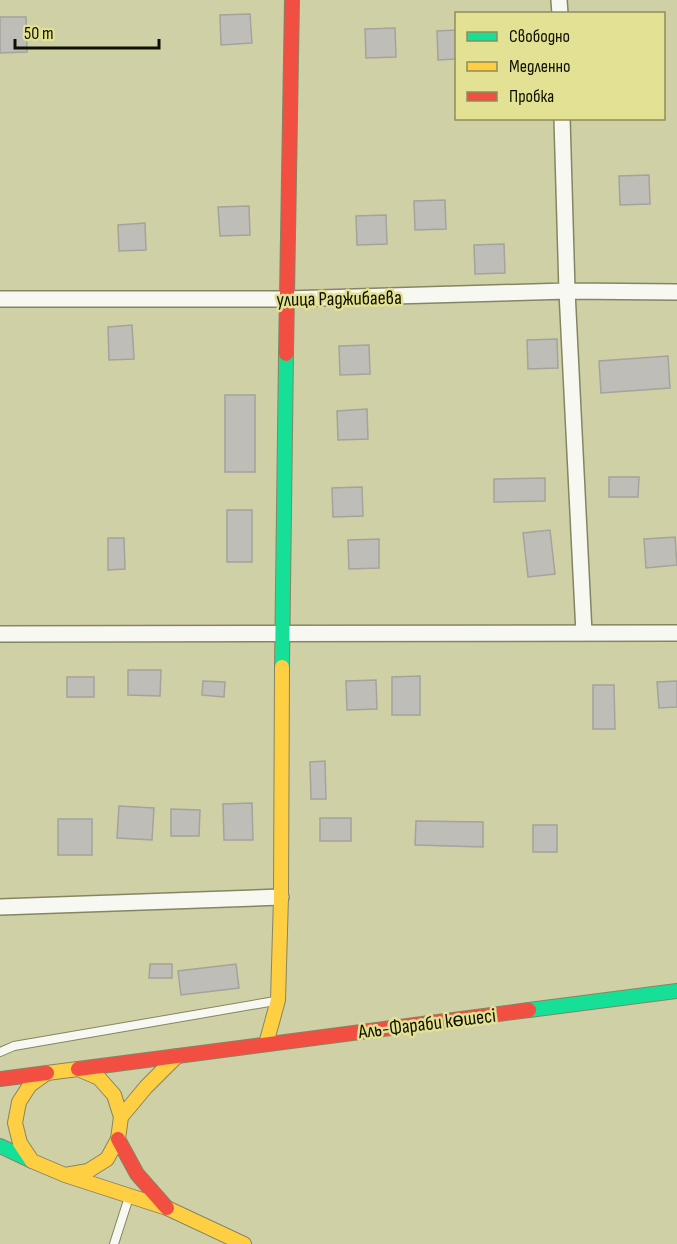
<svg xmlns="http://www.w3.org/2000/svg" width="677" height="1244" viewBox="0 0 677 1244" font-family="'Sofia Sans Condensed',sans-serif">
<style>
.building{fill:#bebdb7;stroke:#a4a39c;stroke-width:1.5}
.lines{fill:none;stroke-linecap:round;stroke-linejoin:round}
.lane-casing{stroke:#868562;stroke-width:10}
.street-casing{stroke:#868562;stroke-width:18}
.fast-casing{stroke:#868562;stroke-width:16}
.slow-casing{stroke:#868562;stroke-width:16}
.jam-casing{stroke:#868562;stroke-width:16}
.lane{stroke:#f8f8f2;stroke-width:8}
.street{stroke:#f8f8f2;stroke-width:15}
.fast{stroke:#16e098;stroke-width:14}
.slow{stroke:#ffcf43;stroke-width:14}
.jam{stroke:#f24e42;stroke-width:14}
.labels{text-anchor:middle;stroke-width:5;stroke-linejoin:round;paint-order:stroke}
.street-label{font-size:20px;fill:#101000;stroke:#e2e194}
</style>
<rect width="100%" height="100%" fill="#d0d0a6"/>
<path class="building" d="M250,14l2,29 -31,2 -1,-30z
M0,17h26l1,35 -27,1z
M395,28l1,29 -30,1 -1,-29z
M456,30v29l-18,1 -1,-29z
M649,175l1,29 -30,1 -1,-29z
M445,200l1,29 -31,1 -1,-29z
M249,206l1,29 -30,1 -2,-29z
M386,215l1,29 -30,1 -1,-29z
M145,223l1,27 -27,1 -1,-26z
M504,244l1,29 -30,1 -1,-29z
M132,325l2,34 -25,1 -1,-33z
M557,339l1,29 -30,1 -1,-29z
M369,345l1,29 -30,1 -1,-29z
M668,356l2,32 -69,5 -2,-32z
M225,395h30v77h-30z
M367,409l1,30 -30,1 -1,-29z
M609,477h30l-1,20h-29z
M545,478v23l-51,1v-23z
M362,487l1,29 -30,1 -1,-29z
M227,510h25v52h-25z
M550,530l5,44 -27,3 -5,-44z
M675,537l2,28 -31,3 -2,-29z
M108,538h16l1,31 -17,1z
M379,539v29l-30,1 -1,-29z
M128,670h33l-1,26 -32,-1z
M420,676v39h-28v-38z
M67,677h27v20h-27z
M376,680l1,29 -30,1 -1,-29z
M203,681l22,1 -1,15 -22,-2z
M677,681v26l-18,1 -2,-26z
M593,685h21l1,44h-22z
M325,761l1,38h-15l-1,-37z
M252,803l1,37h-29l-1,-36z
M119,806l35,2 -2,32 -35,-2z
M171,809l29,1 -1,26h-28z
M320,818h31v23h-31z
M58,819h34v36h-34z
M416,821l67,1v25l-68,-2z
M533,825h24v27h-24z
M150,964h22v14h-23z
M236,964l3,24 -58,7 -3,-24z"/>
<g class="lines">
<g class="lane-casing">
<path id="lane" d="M0,1052l14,-6 261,-45
M114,1244l15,-47"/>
</g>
<g class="street-casing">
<path id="street" d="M559,0l1,14
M562,118l5,173 17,342
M0,299h286l281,-8 110,1
M0,634l677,-1
M0,907l281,-10"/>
</g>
<g class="fast-casing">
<path id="fast" d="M282,667l4,-313
M529,1010l148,-19
M0,1146l32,15"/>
</g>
<g class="slow-casing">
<path id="slow" d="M266,1044l12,-44 3,-103 1,-230
M121,1117l25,-30 31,-31
M65,1175l23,-4 19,-12 11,-20 3,-22 -7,-22 -15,-17 -21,-9 -31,4 -17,12 -11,17 -4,21 5,20 12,18 33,14 102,33 77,36"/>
</g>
<g class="jam-casing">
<path id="jam" d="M286,354l6,-354
M78,1069l451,-59
M0,1079l47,-6
M118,1139l19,35 30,34"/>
</g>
<use href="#lane" class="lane"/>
<use href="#street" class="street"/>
<use href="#fast" class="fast"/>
<use href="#slow" class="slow"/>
<use href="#jam" class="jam"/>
</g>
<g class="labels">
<g class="street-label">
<text transform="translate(339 298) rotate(-1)" y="7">улица Раджибаева</text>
<text transform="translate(427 1023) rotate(-7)" y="7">Аль-Фараби көшесі</text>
</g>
</g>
<rect x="455" y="12" width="210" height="108" fill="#e2e194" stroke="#8e8d59" stroke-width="1.5"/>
<rect x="467" y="32" width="30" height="9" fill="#16e098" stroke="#8e8d59" stroke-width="1.5"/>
<text x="509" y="42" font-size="18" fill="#101000">Свободно</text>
<rect x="467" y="62" width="30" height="9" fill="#ffcf43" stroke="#8e8d59" stroke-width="1.5"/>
<text x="509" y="72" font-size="18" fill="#101000">Медленно</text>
<rect x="467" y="92" width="30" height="9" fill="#f24e42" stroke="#8e8d59" stroke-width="1.5"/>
<text x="509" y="102" font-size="18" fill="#101000">Пробка</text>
<path d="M15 39v9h144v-9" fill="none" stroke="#101000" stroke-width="3"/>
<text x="24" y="39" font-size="18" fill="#101000" stroke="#e2e194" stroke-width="4.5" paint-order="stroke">50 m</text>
</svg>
